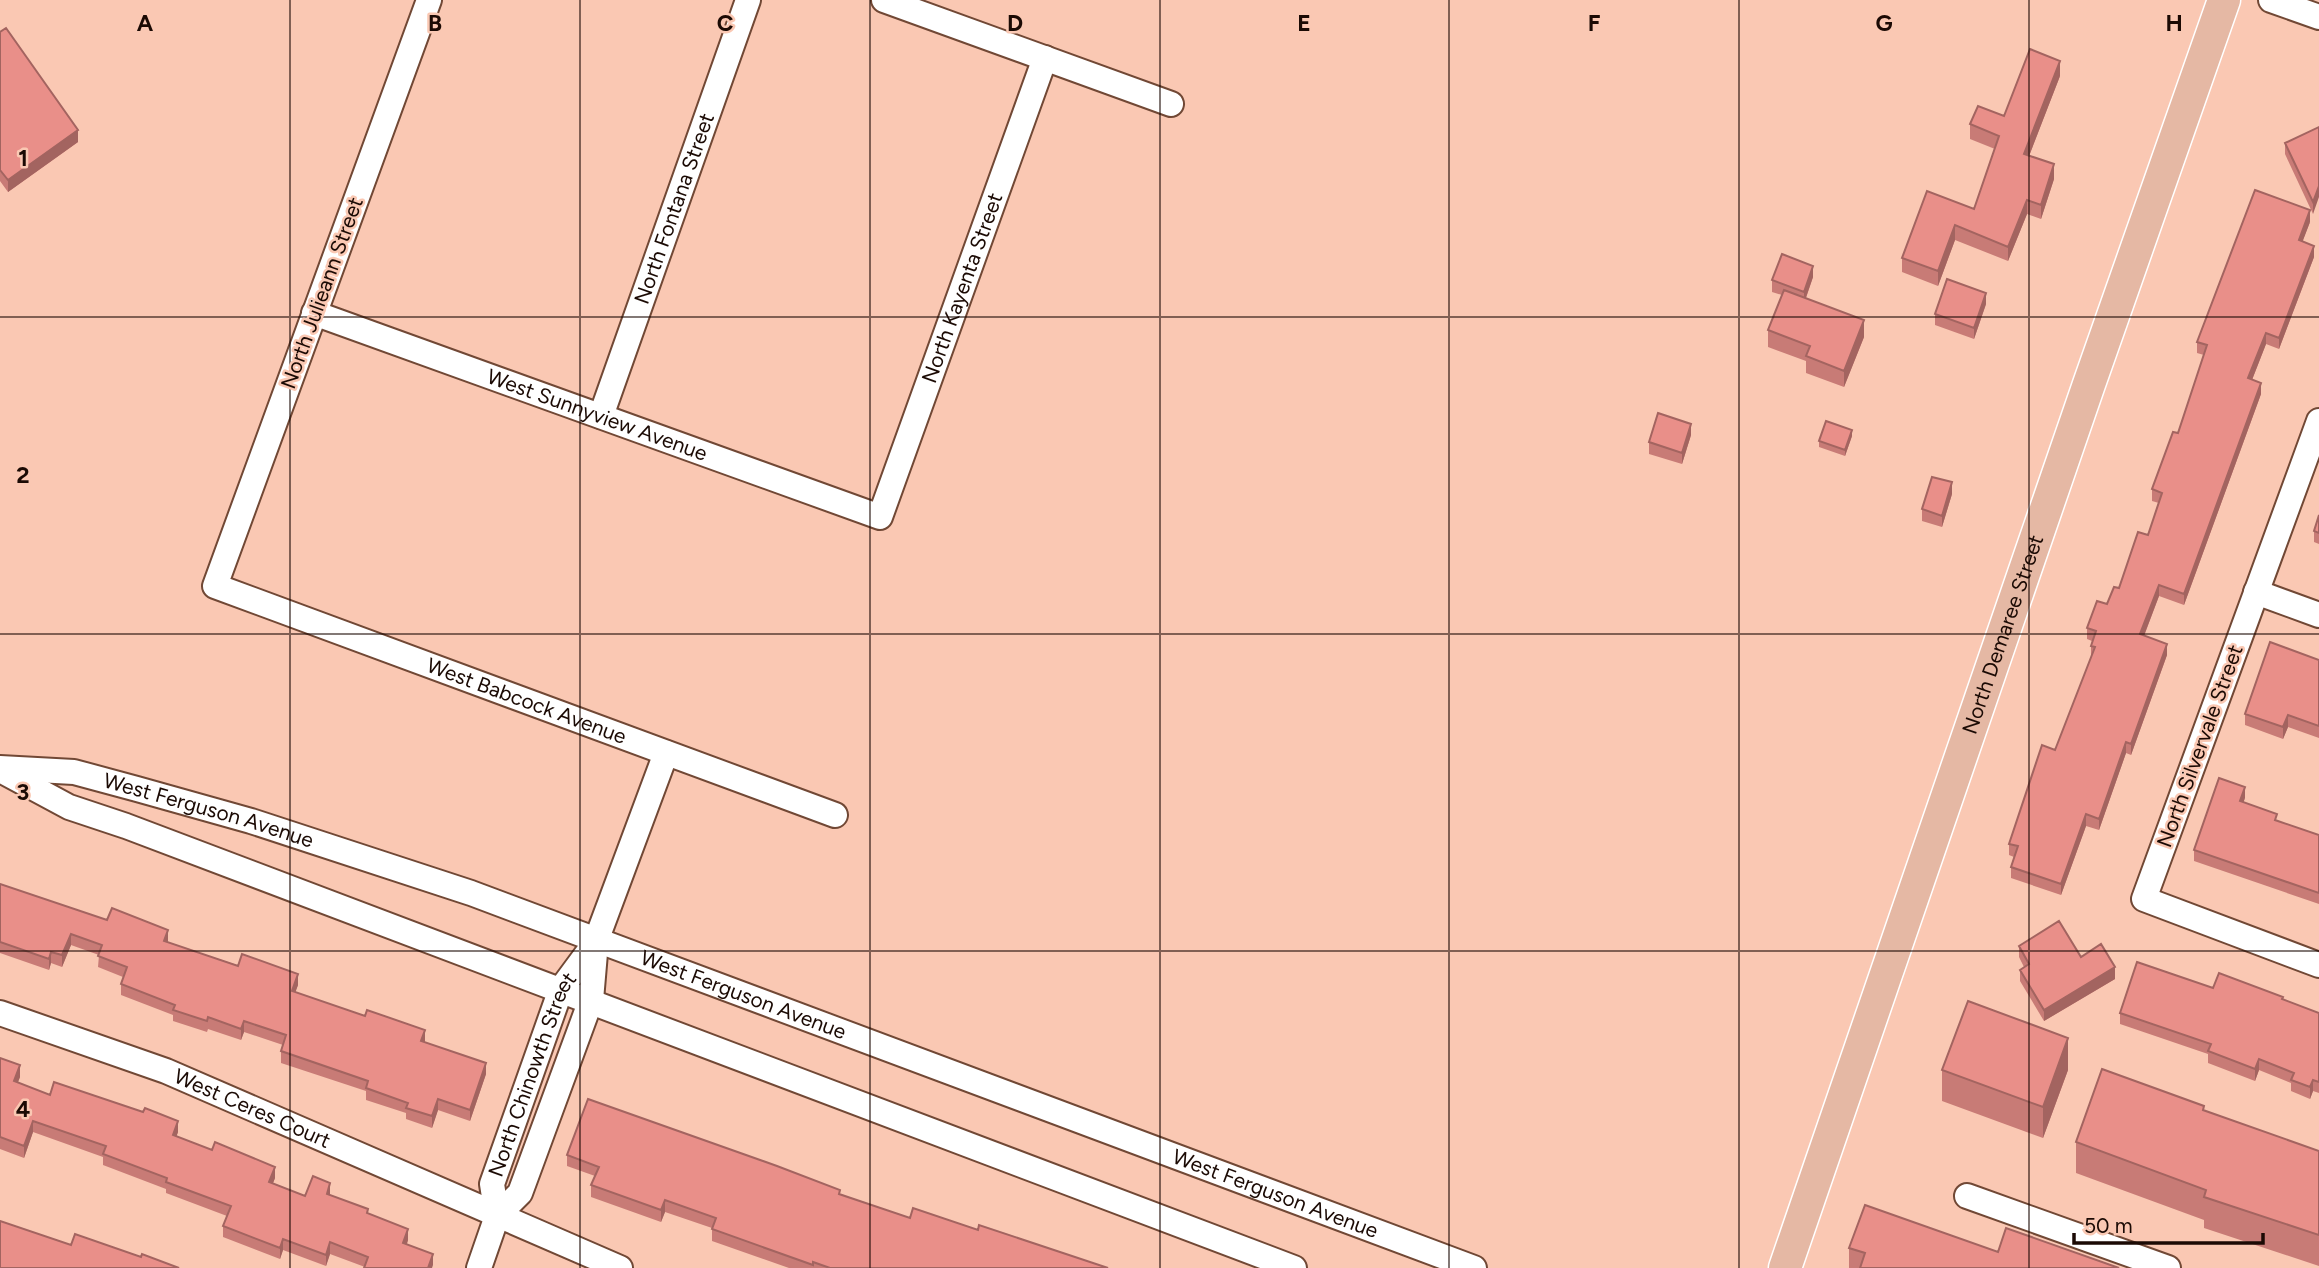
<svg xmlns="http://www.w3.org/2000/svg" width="2319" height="1268" viewBox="0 0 2319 1268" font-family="Figtree,sans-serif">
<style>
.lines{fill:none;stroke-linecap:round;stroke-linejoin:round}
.minor-casing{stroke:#714835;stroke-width:28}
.major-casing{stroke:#fff;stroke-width:35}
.minor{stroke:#fff;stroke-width:24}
.major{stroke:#e5b8a4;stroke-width:32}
.wall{fill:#c87b76}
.shaded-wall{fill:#a36460}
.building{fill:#e98f89;stroke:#a36460;stroke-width:2}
.grid{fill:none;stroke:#1b0a04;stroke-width:2;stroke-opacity:0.55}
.labels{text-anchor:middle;stroke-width:5;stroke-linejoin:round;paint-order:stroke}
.street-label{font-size:21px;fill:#1b0a04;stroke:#fac8b3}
.grid-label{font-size:23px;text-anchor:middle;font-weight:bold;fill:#1b0a04;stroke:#fac8b3;stroke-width:5;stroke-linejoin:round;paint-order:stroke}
</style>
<rect width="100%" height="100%" fill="#fac8b3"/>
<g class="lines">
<g class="minor-casing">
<g id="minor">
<path id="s1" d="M429,0l-214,586 620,229"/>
<path d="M884,0l287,104"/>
<path d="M2271,0l48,17"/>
<path id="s2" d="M314,313l566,204 165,-459"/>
<path id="s3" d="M601,416l147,-416"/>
<path d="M2319,421l-175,478 175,66"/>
<path d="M2256,592l63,23"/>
<path id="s4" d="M0,768l74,4 63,17 114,32 220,72 1003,375"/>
<path d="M4,772l65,35 57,19 1168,442"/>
<path id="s5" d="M0,1013l166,58 454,197"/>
<path d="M1967,1196l201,72"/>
<path id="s6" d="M497,1216l-5,-32 69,-195 34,-46"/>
<path d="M479,1268l18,-52 23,-23 71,-193 5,-59 70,-188"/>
</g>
</g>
<g class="major-casing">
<g id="major">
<path id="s7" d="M1785,1268l303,-881 136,-387"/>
</g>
</g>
<use href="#minor" class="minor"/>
<use href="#major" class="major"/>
</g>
<path class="wall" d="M0,32l78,110 -70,50 -8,-11z
M2060,76l-31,80 25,23 -13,40 -14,-5 -19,47 -53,-21 -17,46 -36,-14v-14l72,-49 21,-60 -25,-10v-15l34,-8z
M2319,127l-6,87 -28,-60v-11z
M2310,222l-8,20 12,15 -35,92 -13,-5 -14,36 9,14 -77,211 -25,-9 -15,40 23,19 -36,100 -5,-2 -27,77 -13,-4 -25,69 -50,-17v-11l3,-10 -5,-2v-11l46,-94 37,-93h-1v-11l1,-5 -5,-2v-11l32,-40 29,-53 11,-32 -7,-2v-12l26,-56 26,-78 -7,-2v-11z
M1813,277l-7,21 58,39 -20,50 -38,-14v-12l-38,-14v-17l14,-35 -10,-3v-12z
M1986,304l-12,35 -39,-14v-11z
M1691,435l-9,29 -33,-10v-12z
M1852,436l-7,20 -26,-9v-6z
M1952,494l-10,33 -20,-6v-12z
M2319,515v29l-5,-2v-11z
M2319,660v78l-31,-11 -5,12 -38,-14v-11z
M2245,798l-2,4 34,19 42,14v69l-125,-43v-11z
M0,884l167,58 131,43 -3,7 130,49v1l61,32 -16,47 -32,-11 -6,18 -26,-9v-6l-40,-13v-9l-85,-28v-12l2,-6 -39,-13 -3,8 -33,-11 -1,3 -34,-11v-6l-52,-20v-11l2,-7 -25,-10 1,-12 -28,-10 -9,22 -11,-4 -2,7 -49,-17z
M2019,946l62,11 34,22 -71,42 -24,-40v-11l4,-3 -5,-10z
M2213,988l70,11 36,14v80l-6,-2 -3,8 -19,-8v-8l-32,-13 -4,11 -47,-18v-9l-88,-30v-11z
M0,1058l20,19 -3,6 33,12 128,37 -2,5 99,41 -2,5 32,13 25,-1 38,19 40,26 -1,4 26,21 -68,2 -35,-13 -4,12 -43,-16 -3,9 -57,-22v-11l4,-10 -61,-23v-4l-63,-24v-8l-70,-25 -9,26 -24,-9z
M1942,1070h126l-25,68 -101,-37z
M2204,1111l115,40v115l-115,-38v-8l-128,-47v-31z
M567,1155l273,39 70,24 68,12 130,38h-319l-77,-27v-13l-47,-16 -4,10 -70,-25v-12l4,-9 -28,-10z
M1849,1248l149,4 121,16h-270z"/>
<path class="shaded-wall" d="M2060,61v15l-36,93v-15z
M78,130v12l-70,50v-12z
M2054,164v15l-13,40v-14z
M2319,186v11l-6,17v-12z
M2027,200v14l-19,47v-14z
M2310,210v12l-11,29v-11z
M1955,225v15l-17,46v-15z
M2314,246v11l-35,92v-11z
M1813,266v11l-9,26v-11z
M1986,293v11l-12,35v-11z
M1864,320v17l-20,50v-16z
M2266,333v11l-18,46v-12z
M2261,383v11l-77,211v-11z
M1691,424v11l-9,29v-11z
M1852,430v6l-7,20v-6z
M1952,482v12l-10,33v-11z
M2159,585v11l-19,50v-12z
M2167,644v11l-36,100v-11z
M2288,715v12l-5,12v-12z
M2126,742v11l-27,77v-11z
M2245,787v11l-5,14v-11z
M2086,814v12l-25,69v-11z
M168,930v11l-4,11v-11z
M71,934v11l-9,22v-12z
M51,952v11l-2,7v-11z
M2115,967v12l-71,42v-11z
M298,974v11l-6,17v-11z
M244,1021v11l-3,8v-11z
M425,1030v11l-4,12v-12z
M2068,1038v32l-25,68v-31z
M2259,1059v11l-4,11v-12z
M486,1063v11l-16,47v-11z
M20,1065v12l-6,16v-12z
M2313,1080v11l-3,8v-12z
M438,1099v11l-6,18v-12z
M33,1121v11l-9,26v-12z
M178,1121v11l-5,14v-11z
M275,1167v11l-6,15v-11z
M330,1183v12l-3,10v-11z
M665,1200v12l-4,10v-12z
M408,1229v11l-5,14v-11z
M283,1239v11l-3,9v-11z
M330,1242v12l-4,12v-11z
M433,1254v11l-1,3h-4z"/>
<path class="building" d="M6,28l72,102 -70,50 -8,-10v-138z
M2030,49l30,12 -36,93 30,10 -13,41 -14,-5 -19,47 -53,-22 -17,46 -36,-13 25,-67 47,18 25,-73 -29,-12 8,-18 26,10z
M2319,127v59l-6,16 -28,-59z
M2255,190l55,20 -11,30 15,6 -35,92 -13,-5 -18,45 13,5 -77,211 -25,-9 -19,49 27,10 -36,100 -5,-2 -27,77 -13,-5 -25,70 -50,-17 7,-21 -9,-2 33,-99 13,5 40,-103 -4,-1 5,-15 -9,-3 10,-27 10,3 7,-17 5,1 19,-56 10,3 14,-42 -10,-4 21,-57 5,1 29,-88 -10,-3z
M1782,254l31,12 -9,26 -32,-12z
M1947,279l39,14 -12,35 -39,-14z
M1784,290l80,30 -20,51 -38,-15 4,-10 -42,-16z
M1658,413l33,11 -9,29 -33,-11z
M1826,421l26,9 -7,20 -26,-9z
M1932,477l20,5 -10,34 -20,-7z
M2319,515v18l-5,-2z
M2270,642l49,18v66l-31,-11 -5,12 -38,-13z
M2219,778l26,9 -5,14 37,13 -2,6 44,15v58l-125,-43z
M0,884l107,36 5,-12 56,22 -4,11 74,25 4,-12 56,20 -6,17 73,25 2,-6 58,20 -4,11 65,22 -16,47 -32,-11 -6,17 -26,-8 2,-5 -42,-15 2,-7 -87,-30 5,-16 -42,-14 -3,8 -33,-12 -1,4 -34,-11 2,-5 -54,-21 6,-17 -29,-11 4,-11 -31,-11 -9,21 -11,-3 -2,7 -49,-17z
M2059,921l22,36 20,-13 14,23 -71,43 -24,-40 9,-6 -10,-18z
M2137,962l76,26 6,-15 64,24 -1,2 37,14v69l-6,-2 -3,7 -19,-7 3,-7 -35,-14 -4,10 -47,-18 3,-7 -91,-31z
M1968,1001l100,37 -25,69 -101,-37z
M0,1058l20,7 -6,16 36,14 4,-13 89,30 2,-4 33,13 -5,14 39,15 3,-8 60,25 -6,15 36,14 8,-20 17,7 -3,11 41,15 -1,4 41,16 -5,14 30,11 -5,14h-64l4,-11 -38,-15 -4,13 -43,-16 -3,9 -57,-22 8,-20 -65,-24 1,-4 -64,-24 3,-8 -73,-25 -9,25 -24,-9z
M2102,1069l102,37 -1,4 116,41v84l-115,-38 2,-7 -130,-48z
M588,1099l189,67 63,24 -1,4 71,24 3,-10 65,22 1,-5 129,43h-278l-17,-6v3l-101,-36 4,-11 -51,-18 -4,10 -70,-25 8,-18 -32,-12z
M1865,1205l133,47 8,-24 113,40h-259l5,-15 -16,-5z
M0,1221l71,24 4,-11 66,23 1,-3 37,14h-179z"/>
<path class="grid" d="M290,0v1268M580,0v1268M870,0v1268M1160,0v1268M1449,0v1268M1739,0v1268M2029,0v1268M0,317h2319M0,634h2319M0,951h2319"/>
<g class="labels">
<g class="street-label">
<text dy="7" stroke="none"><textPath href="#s3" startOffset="220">North Fontana Street</textPath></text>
<text dy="7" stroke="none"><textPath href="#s2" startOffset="845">North Kayenta Street</textPath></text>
<text transform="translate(322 293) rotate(-70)" y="7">North Julieann Street</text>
<text dy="7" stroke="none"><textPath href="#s2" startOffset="301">West Sunnyview Avenue</textPath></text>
<text dy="7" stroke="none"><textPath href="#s7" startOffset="670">North Demaree Street</textPath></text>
<text dy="7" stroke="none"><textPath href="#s1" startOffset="956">West Babcock Avenue</textPath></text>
<text transform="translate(2200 746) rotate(-70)" y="7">North Silvervale Street</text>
<text dy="7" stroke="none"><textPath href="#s4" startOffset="214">West Ferguson Avenue</textPath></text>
<text dy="7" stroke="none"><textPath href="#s4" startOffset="780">West Ferguson Avenue</textPath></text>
<text dy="7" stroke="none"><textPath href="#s6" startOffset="149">North Chinowth Street</textPath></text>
<text dy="7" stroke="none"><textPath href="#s5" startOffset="270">West Ceres Court</textPath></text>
<text dy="7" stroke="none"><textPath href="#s4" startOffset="1348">West Ferguson Avenue</textPath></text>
</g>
</g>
<g class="grid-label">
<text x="145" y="31">A</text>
<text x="435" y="31">B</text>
<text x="725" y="31">C</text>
<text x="1015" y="31">D</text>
<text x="1304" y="31">E</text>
<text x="1594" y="31">F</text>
<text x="1884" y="31">G</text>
<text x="2174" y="31">H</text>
<text x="23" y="166">1</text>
<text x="23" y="483">2</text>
<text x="23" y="800">3</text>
<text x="23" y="1117">4</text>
</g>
<path d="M2074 1233v10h189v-10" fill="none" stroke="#1b0a04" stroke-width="3.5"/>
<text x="2084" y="1233" font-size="21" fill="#1b0a04" stroke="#fac8b3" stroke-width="5" paint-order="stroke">50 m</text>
</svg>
